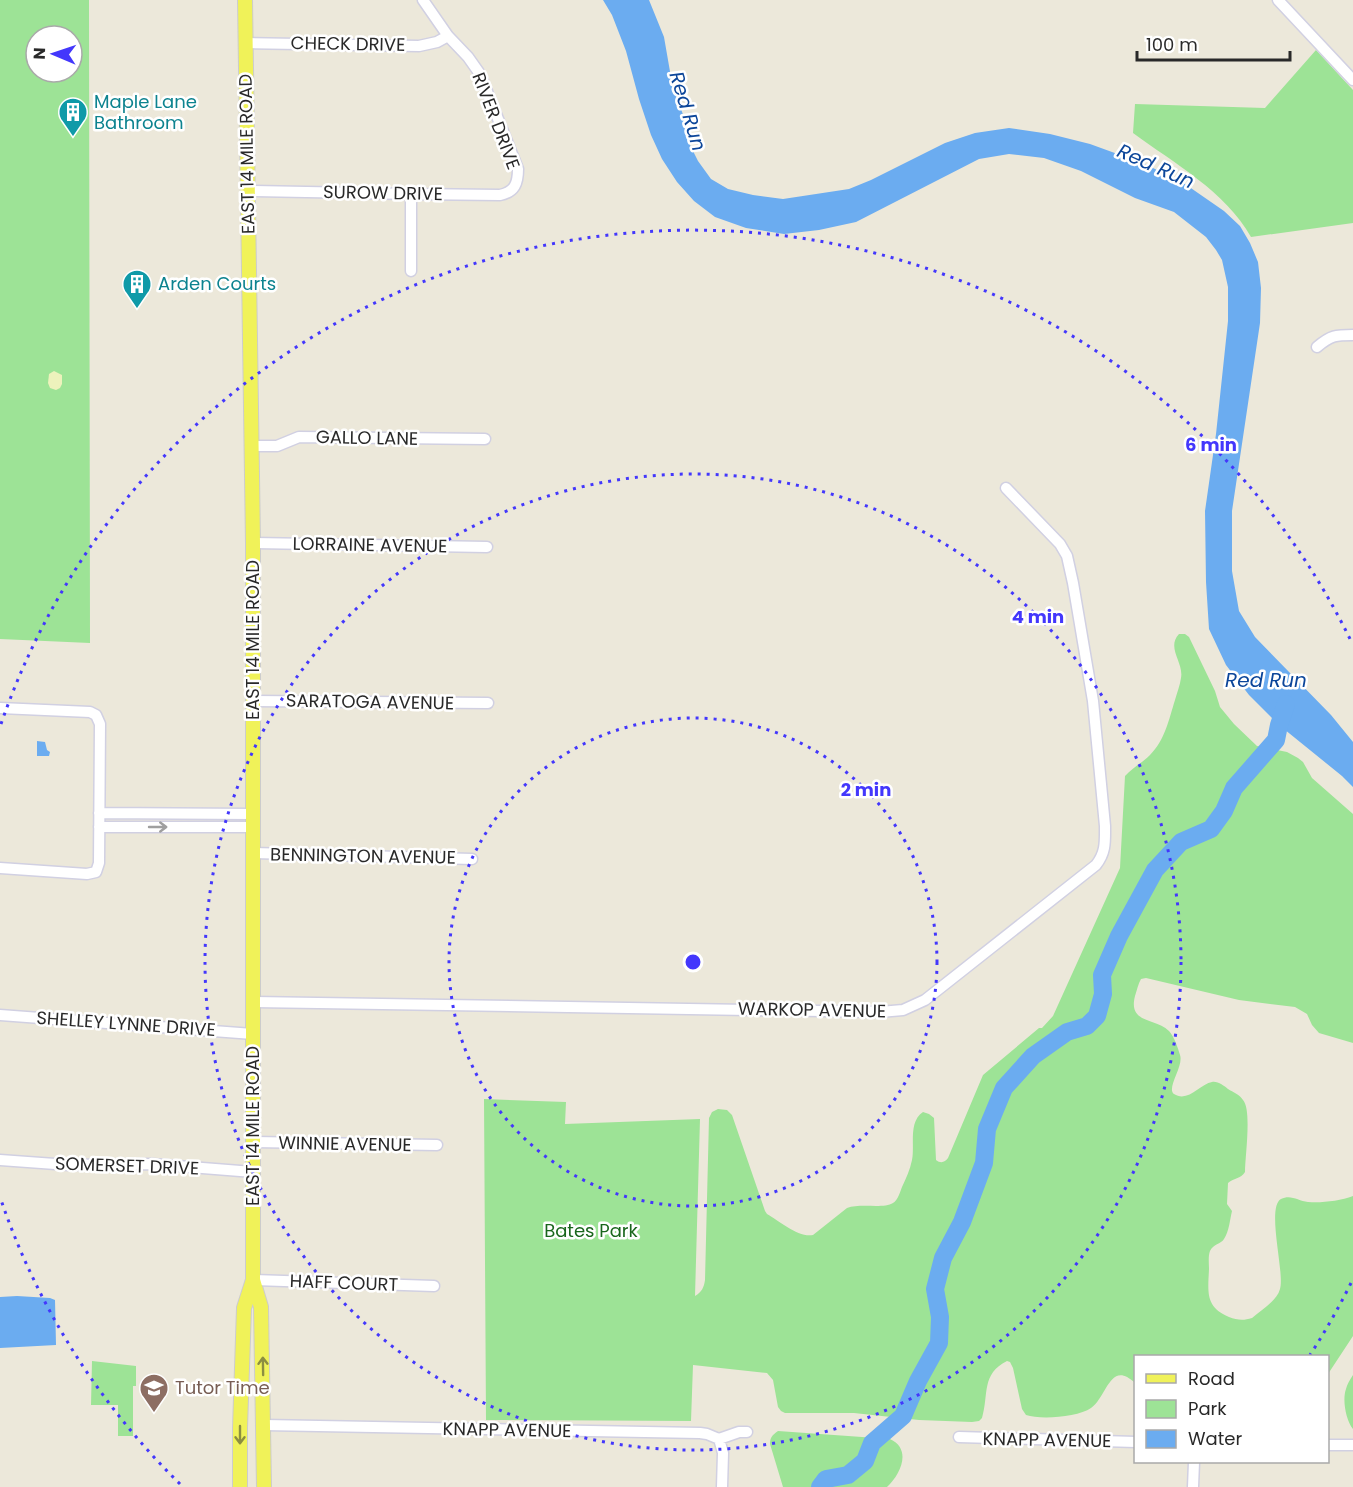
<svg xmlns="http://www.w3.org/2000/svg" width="1353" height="1487" viewBox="0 0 1353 1487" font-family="Poppins,sans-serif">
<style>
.green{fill:#9de396;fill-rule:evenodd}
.sand{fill:#edf2bc}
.water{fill:#6bacf0}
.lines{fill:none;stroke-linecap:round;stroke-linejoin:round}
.river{stroke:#6bacf0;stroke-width:18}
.minor-casing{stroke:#d1d0e2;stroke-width:13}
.major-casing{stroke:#ccc;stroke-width:16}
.minor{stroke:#fff;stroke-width:10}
.major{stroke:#f0f259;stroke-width:14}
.oneway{stroke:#9f9f9f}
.oneway2{stroke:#8c8e41}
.ring{fill:none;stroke:#4337fc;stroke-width:3;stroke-dasharray:3 6}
.labels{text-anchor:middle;stroke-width:5;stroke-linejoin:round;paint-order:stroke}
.street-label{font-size:18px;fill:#292929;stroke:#fff}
.culture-label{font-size:18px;fill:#0d838f;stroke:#fff;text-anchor:start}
.park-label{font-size:18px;fill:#19661c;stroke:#fff}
.education-label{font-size:18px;fill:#785e54;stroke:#fff;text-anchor:start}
.water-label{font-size:20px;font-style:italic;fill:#0c469a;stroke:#fff}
.centre{fill:#4337fc;stroke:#fff;stroke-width:3}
.ring-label{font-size:18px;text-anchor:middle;font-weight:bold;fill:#4337fc;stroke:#fff;stroke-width:5;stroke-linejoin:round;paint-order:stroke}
</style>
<rect width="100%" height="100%" fill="#ece8da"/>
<path class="green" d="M0,0h89l1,643 -90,-4zM36,36h36v36h-36z
M1316,50l37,40v133l-102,14c-26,-46 -76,-73 -118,-104l2,-29 130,4z
M1179,634h6l4,3 26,54 5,16 14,17 23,22 30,6 11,6 5,4 9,16 41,36v229l-34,-10 -7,-8 -5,-11 -12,-7 -56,-7 -93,-22 -5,1c-3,5 -4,11 -6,17 -7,28 19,21 34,35 5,5 9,17 11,24 4,11 -14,33 -6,39 14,9 26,-10 38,-12 6,-1 12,4 16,7 5,3 12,6 15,11 9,10 2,57 2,72 -4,7 -12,6 -17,11l-1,21 5,7c-2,8 -3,21 -8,28 -3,5 -11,5 -14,12 -2,5 -1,13 -1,18 -1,23 -4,38 20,48 8,3 14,4 23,1 9,-8 25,-17 28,-29 5,-16 -14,-82 1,-90 10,-5 17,2 27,3 14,1 32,-1 45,-6v140l-25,38v-18h-192l-1,27c-25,-24 -28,14 -44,25 -13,9 -50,12 -65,7l-4,-6 -9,-41 -3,-6 -3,-1c-26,13 -18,33 -25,57l-3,3 -7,1 -53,-2 -65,-7h-69l-4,-2 -3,-4 -5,-27 -6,-7 -74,-8 -2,56 -205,-1 -2,-321 82,3 -1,22 135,-5 -5,177c7,-4 9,-9 10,-16l4,-162 3,-6 6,-3 9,1 5,5 33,96 2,3c12,7 32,24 46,21l34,-27c13,-5 37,1 46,-5 5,-3 7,-11 9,-16 4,-9 8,-17 10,-27 3,-15 -4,-38 11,-48l6,2 5,4 2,42c5,4 9,2 12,-2l35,-83 56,-47h3l11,-12 67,-148 5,-92c7,-8 17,-13 25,-21 15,-15 19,-36 25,-55 2,-7 5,-15 6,-22 3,-16 -15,-30 -2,-44z
M92,1361l44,5v20h-3v50h-15v-31h-27z
M1353,1375v54c-7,-9 -11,-29 -7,-40 1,-5 4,-9 7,-14z
M778,1431l112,8c22,10 11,35 -3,48h-104l-13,-43c0,-6 2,-9 8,-13z"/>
<path class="sand" d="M54,371l8,4v9l-2,4 -4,2 -6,-2 -2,-5 1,-9z"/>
<path class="water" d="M603,0h46l15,37 8,46 16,46 2,16 8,16 13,18 17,10 25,6 30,4 66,-10 22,-9 74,-37 30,-10 34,-5 41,6 40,10 55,20 40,20 39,27 16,15 10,17 8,19 3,26 -1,35 -28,188v60l7,40 16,26 76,78 22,27v45l-11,-11 -63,-51 -30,-30 -23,-30 -17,-36 -3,-47 -1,-71 11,-77 12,-113v-34l-6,-27 -6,-10 -10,-13 -32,-25 -39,-14 -54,-27 -37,-13 -35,-4 -30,5 -123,63 -37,8 -35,4 -38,-6 -31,-11 -21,-16 -17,-19 -15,-23 -11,-24 -12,-36 -13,-48 -14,-36z
M37,741l8,1 2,8 3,2 -1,4h-12z
M17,1296l33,2 5,2 1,45 -56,3v-51z"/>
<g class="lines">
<path class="river" d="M820,1487l6,-8 22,-4 17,-14 7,-18 31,-27 15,-35 21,-38 1,-26 -5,-28 8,-31 19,-36 22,-59 3,-34 17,-41 29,-32 34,-24 20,-6 10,-10 6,-22 -1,-19 17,-39 36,-66 26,-28 30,-13 13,-18 10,-23 42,-48 3,-15 7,-21"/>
<g class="minor-casing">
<path id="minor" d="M1278,0l75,80
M246,43l173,3 18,-4 11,-6
M248,191l163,3 89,1c15,-3 18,-12 18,-26l-38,-95 -12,-17 -20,-21 -25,-36
M411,194v77
M1317,347c14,-12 19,-12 36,-12
M251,446h26l22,-9 186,2
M253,543l234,4
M253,701l235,2
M0,708l90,4 6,3 4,9 -1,139 -3,9 -9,2 -87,-6
M99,813l154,1
M99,827h154
M253,853l219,6
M253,1002l627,10 23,-2 22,-10 171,-135c10,-13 9,-23 9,-39l-12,-125 -20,-118 -6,-27 -7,-12 -54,-56
M0,1015l253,19
M253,1142l184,3
M0,1160l69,5 83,-1 101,8
M253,1280l181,6
M264,1425l436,8 7,1 12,5 20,-7h8
M959,1437l177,5
M719,1439l4,14 -1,34
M1328,1445h25
M1193,1487l1,-25"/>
</g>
<g class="major-casing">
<path id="major" d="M245,0l8,543v737l8,27 3,180
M240,1487v-59l4,-120 9,-28"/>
</g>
<use href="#minor" class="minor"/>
<use href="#major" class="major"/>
</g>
<defs><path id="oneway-shaft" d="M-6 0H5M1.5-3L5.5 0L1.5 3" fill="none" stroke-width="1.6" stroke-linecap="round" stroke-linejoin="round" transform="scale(1.5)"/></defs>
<use class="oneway" href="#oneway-shaft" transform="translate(158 827)"/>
<g class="oneway2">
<use href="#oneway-shaft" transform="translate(263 1366) rotate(-91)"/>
<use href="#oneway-shaft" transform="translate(240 1435) rotate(90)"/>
</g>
<g class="ring">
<circle cx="693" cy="962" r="244"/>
<circle cx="693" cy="962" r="488"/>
<path d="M1351 1283A732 732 0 0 1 1310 1355M180 1484A732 732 0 0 1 1 1200M1 724A732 732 0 0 1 1351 641"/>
</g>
<defs>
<g id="building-pin" transform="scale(1.5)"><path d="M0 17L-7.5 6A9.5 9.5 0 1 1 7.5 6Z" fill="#0f9aa8" stroke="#fff"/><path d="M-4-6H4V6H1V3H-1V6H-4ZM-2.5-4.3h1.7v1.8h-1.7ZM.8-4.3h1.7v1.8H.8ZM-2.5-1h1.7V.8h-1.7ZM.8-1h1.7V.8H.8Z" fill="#fff"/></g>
<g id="school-pin" transform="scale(1.5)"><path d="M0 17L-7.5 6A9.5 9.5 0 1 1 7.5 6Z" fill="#8d6e63" stroke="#fff"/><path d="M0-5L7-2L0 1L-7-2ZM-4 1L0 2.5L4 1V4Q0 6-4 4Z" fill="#fff"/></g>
</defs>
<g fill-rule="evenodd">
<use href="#building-pin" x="73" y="112"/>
<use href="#building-pin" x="137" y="284"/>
<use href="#school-pin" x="154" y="1388"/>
</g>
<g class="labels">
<g class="street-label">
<text transform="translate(348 44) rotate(1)" y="6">CHECK DRIVE</text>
<text transform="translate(496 121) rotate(69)" y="6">RIVER DRIVE</text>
<text transform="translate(247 154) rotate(-91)" y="6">EAST 14 MILE ROAD</text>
<text transform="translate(383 193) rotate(1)" y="6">SUROW DRIVE</text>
<text transform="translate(367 438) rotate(1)" y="6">GALLO LANE</text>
<text transform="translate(370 545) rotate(1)" y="6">LORRAINE AVENUE</text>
<text transform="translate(253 640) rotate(-90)" y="6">EAST 14 MILE ROAD</text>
<text transform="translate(370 702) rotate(1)" y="6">SARATOGA AVENUE</text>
<text transform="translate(363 856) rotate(1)" y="6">BENNINGTON AVENUE</text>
<text transform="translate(812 1010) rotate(1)" y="6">WARKOP AVENUE</text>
<text transform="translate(126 1024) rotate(4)" y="6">SHELLEY LYNNE DRIVE</text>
<text transform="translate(253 1126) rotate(-90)" y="6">EAST 14 MILE ROAD</text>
<text transform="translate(345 1144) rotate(1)" y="6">WINNIE AVENUE</text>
<text transform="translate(127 1166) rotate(2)" y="6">SOMERSET DRIVE</text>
<text transform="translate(344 1283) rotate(2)" y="6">HAFF COURT</text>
<text transform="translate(507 1430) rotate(1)" y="6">KNAPP AVENUE</text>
<text transform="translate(1047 1440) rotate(1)" y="6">KNAPP AVENUE</text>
</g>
<g class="culture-label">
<text x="94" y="108">Maple Lane<tspan x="94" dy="21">Bathroom</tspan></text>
<text x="158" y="290">Arden Courts</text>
</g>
<g class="park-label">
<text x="591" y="1237">Bates Park</text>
</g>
<g class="education-label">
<text x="175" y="1394">Tutor Time</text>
</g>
<g class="water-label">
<text transform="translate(688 111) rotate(73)" y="7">Red Run</text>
<text transform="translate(1156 166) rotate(24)" y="7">Red Run</text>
<text x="1266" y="687">Red Run</text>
</g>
</g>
<circle cx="693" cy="962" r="9" class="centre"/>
<g class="ring-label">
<text x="1211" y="451">6 min</text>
<text x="1038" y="623">4 min</text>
<text x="866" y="796">2 min</text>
</g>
<rect x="1134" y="1355" width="195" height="108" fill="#ffffff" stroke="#a9a9a9" stroke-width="1.5"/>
<rect x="1146" y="1374" width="30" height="9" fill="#f0f259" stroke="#a9a9a9" stroke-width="1.5"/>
<text x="1188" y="1385" font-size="18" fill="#292929">Road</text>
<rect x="1146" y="1400" width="30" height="18" fill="#9de396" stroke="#a9a9a9" stroke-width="1.5"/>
<text x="1188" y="1415" font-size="18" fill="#292929">Park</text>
<rect x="1146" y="1430" width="30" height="18" fill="#6bacf0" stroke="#a9a9a9" stroke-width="1.5"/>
<text x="1188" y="1445" font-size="18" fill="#292929">Water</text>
<g transform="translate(54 54) rotate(272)"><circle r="28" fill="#ffffff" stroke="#a9a9a9" stroke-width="1.5"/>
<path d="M0-4.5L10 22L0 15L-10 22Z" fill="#4337fc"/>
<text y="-9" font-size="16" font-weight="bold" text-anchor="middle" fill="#292929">N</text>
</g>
<path d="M1137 51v9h153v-9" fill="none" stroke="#292929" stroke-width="3"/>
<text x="1146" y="51" font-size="18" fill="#292929" stroke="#ffffff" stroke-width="4.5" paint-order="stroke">100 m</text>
</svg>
